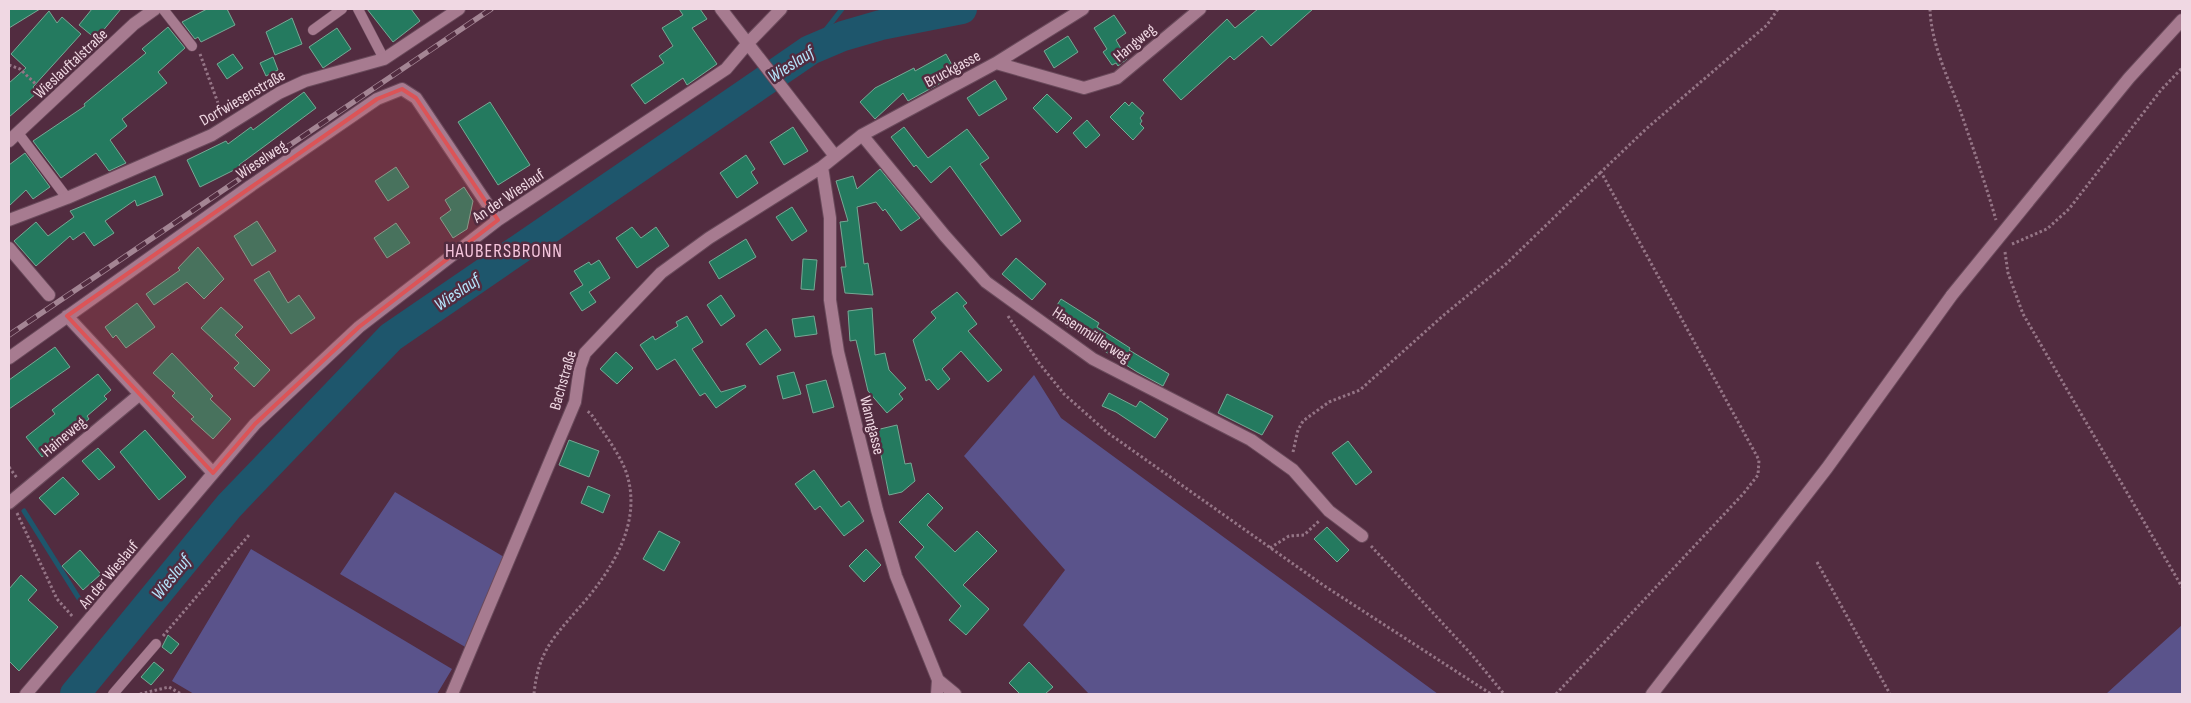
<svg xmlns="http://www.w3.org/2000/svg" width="2191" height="703" viewBox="0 0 2191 703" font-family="'Sofia Sans Condensed',sans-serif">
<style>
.green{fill:#5a538b}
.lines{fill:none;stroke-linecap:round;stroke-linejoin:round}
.stream{stroke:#1e566c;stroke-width:5}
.river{stroke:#1e566c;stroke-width:30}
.building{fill:#247a5f;stroke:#76a995}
.lane-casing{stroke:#6a4a5b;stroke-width:11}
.street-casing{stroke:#6a4a5b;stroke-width:14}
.secondary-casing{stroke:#6a4a5b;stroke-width:14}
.path{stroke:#957586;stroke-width:3;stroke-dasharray:2.5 2.5;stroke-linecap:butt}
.lane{stroke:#a77b90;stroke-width:10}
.street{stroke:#a77b90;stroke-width:12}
.secondary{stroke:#a77b90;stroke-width:12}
.rail-casing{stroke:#a48594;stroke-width:5.5}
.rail{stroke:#522c40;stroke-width:4;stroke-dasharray:11;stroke-linecap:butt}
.secondary-bridge-casing{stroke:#6a4a5b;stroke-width:14;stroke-linecap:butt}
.secondary-bridge{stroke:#a77b90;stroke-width:12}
.marked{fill:#dc5457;fill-opacity:0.2;stroke:#dc5457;stroke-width:4;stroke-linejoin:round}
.labels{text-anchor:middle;stroke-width:5;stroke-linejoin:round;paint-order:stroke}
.street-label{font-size:16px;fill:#f0d8e3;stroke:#522c40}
.water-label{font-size:18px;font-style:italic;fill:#b6e5fc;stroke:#522c40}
.quarter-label{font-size:19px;letter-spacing:1px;fill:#f5c5dc;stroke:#522c40}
</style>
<rect width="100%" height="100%" fill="#522c40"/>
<path class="green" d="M1034,375l27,43 377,276h-349l-66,-69 42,-55 -101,-114z
M395,492l109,65 -37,91 -127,-74z
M251,549l201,120 -15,25h-243l-22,-13z
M2182,625v69h-76z"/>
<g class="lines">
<path class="stream" d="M810,50l32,-41
M24,511l59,94"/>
<path class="river" d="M75,694l154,-188 162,-169 419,-287 33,-14 38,-11 81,-16"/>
</g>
<path class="building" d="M9,9h31l-31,19z
M92,9h29l-25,30 -17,-14z
M207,9h20l8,16 -34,17 -3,-5 -3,2 -13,-17z
M367,9h44l9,12 -27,21z
M679,9h21l7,10 -15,9 25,36 -30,21 -4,-7 -38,26 -14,-19 33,-22 -5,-7 14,-10 -11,-18 21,-13z
M1258,9h55l-42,37 -9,-10 -28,24 -4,-4 -49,44 -18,-20 64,-61 8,9z
M49,11l8,12 5,-6 19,17 -48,53 4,6 -28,24v-34l17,-15 -15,-14z
M1114,15l12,18 -10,7 11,19 -9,7 -2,-3 -4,2 -9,-13 4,-3 -13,-21z
M292,18l10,26 -27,11 -9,-23z
M168,27l17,21 -27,24 9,11 -45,36 5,7 -17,14 16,23 -17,8 -13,-18 -35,25 -28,-37 52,-35 -1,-2 62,-51 -4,-4z
M337,28l14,21 -28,19 -14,-21z
M1068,36l10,16 -24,16 -10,-17z
M233,54l10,14 -16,11 -10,-15z
M946,54l11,20 -49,27 -5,-8 -28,26 -15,-17 15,-14 39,-20 1,3z
M273,57l5,13 -12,6 -6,-13z
M995,80l12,19 -28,17 -12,-18z
M304,92l12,16 -77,57 1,2 -40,20 -13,-27 39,-19 2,3 23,-17 2,3z
M1047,94l25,24 -15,15 -24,-25z
M490,102l40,63 -32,20 -40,-63z
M1125,102l4,4 3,-4 12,11 -4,5 2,3 -2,3 4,4 -11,12 -23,-23z
M1087,120l13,15 -14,13 -13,-15z
M793,127l15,24 -24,14 -14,-23z
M904,127l24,31 39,-29 22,29 -9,6 41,57 -20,15 -51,-70 -19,17 -15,-18 -2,2 -23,-30z
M25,153l25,34 -17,12 -7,-9 -17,16v-41z
M746,155l9,14 -4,3 7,11 -21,15 -17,-25z
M396,167l13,20 -21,14 -13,-20z
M880,169l40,49 -19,13 -16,-22 -2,2 -7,-9 -19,5 7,57 4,-1 5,32 -28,-2 -4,-26h5l-6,-45 8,-1 -12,-40 17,-5 4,13z
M155,176l8,19 -26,11 -2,-6 -30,21 9,12 -20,13 -10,-14 -11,8 -3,-4 -34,30 -22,-25 22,-19 12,14 26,-19 -4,-6z
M464,187l9,14 -6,28 -14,9 -13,-20 11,-8 -6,-10z
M792,207l15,24 -15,10 -16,-24z
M257,221l19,30 -24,15 -18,-30z
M396,223l14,20 -23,15 -13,-20z
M632,227l9,11 15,-11 13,19 -32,22 -21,-30z
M746,239l10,18 -37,22 -10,-17z
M198,247l26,32 -20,20 -17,-17 -33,23 -8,-11 34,-24 -2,-2z
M1016,258l30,26 -14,16 -30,-26z
M803,259l14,1 -3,30 -13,-1z
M599,260l11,18 -21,14 7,10 -14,9 -12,-18 13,-8 -9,-14 15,-9 2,3z
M269,271l19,32 11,-8 16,23 -24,16 -37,-54z
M957,292l10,11 -4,3 14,18 -9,7 34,39 -14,12 -27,-31 -19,18 8,10 -12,11 -9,-11 -3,2 -13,-41 23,-22 -5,-6z
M721,295l14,21 -14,10 -14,-21z
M1061,299l38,24 -2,4 33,21 -1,2 40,24 -6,12 -26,-14 -87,-56z
M137,303l18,24 -29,21 -10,-13 -3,3 -8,-11z
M221,307l22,20 -8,8 35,35 -16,17 -20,-19 5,-5 -38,-35z
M872,308l3,47 10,-2 4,17 17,18 -7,6 4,5 -16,14 -19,-22 -12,-51 -6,1 -2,-30z
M687,316l16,26 -11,7 29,43 24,-7 1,2 -30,21 -11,-15 -5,3 -25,-37 -18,11 -17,-25 13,-9 2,4 23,-14 -2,-4z
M814,316l3,18 -22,3 -3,-18z
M766,329l15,21 -21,15 -14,-21z
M55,347l15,20 -61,42v-29z
M616,352l17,16 -16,16 -17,-15z
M172,353l41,43 -3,3 21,20 -18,20 -22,-20 3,-2 -22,-21 3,-3 -22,-20z
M794,372l7,22 -18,5 -6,-23z
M98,374l13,16 -7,6 3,3 -20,17 2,3 -47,38 -16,-20 29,-23 -3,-4z
M826,380l8,27 -21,6 -7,-28z
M1109,393l27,14 4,-6 28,18 -13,19 -39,-26 -14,-6z
M1227,394l46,22 -11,19 -44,-22z
M897,425l8,39 6,-1 4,18 -13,11 -13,3 -13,-65z
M145,430l41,47 -27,23 -39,-48z
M569,440l30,11 -10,26 -30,-12z
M1348,441l24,31 -16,13 -24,-32z
M98,448l17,19 -16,13 -17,-19z
M814,470l27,37 8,-6 15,20 -20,15 -24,-30 -5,4 -20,-26z
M63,477l16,17 -24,21 -16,-17z
M588,486l22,9 -7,18 -22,-10z
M928,493l15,15 -16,17 28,27 22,-21 20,20 -34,34 26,24 -23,26 -17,-15 12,-14 -46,-49 9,-10 -25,-25z
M1327,527l22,23 -12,12 -23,-23z
M659,531l21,11 -16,29 -21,-12z
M866,549l15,16 -17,17 -15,-16z
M80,550l21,24 -18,16 -21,-24z
M21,575l16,15 -9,10 30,27 -39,44 -10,-10v-72z
M168,635l11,9 -8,10 -9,-7z
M154,662l10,8 -13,15 -10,-8z
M1029,662l24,25 -8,7h-25l-11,-11z"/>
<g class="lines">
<g class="lane-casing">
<path id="lane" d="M163,9l29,37
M358,9l26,50
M313,30l29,-21
M18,133l49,65
M113,694l43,-50"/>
</g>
<g class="street-casing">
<path id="street" d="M721,9l114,147
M996,63l88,25 33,-10 83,-69
M862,135l83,101 41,46 107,77 158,81 42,30 36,41 33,25
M822,167l8,51v82l8,52 39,158 19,66 42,104 -1,14
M9,220l58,-22 145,-63 67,-42 26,-12 79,-22 75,-50
M9,248l40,47
M67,316l146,157
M9,358l240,-171 128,-88 25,-10 14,9 82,122
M9,503l130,-108
M938,680l17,14
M26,694l229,-270 104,-97 139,-107 228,-151 22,-26 33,-34
M452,694l123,-292 5,-35 5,-14 76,-80 48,-35 113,-71 40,-32 134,-72 87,-54"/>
</g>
<g class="secondary-casing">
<path id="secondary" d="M9,141l125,-117 21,-15
M2071,149l58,-71 53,-58
M1652,694l175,-226 125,-173"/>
</g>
<path class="path" d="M1930,9c1,33 17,67 29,98 13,38 26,75 37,113
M200,54l22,60
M9,65l11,4 24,23
M2012,244l35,-15 22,-20 92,-119 21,-22
M2005,252l3,21 15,41 159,273
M1008,316l31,47 25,31 44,39 215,152 168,109
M1293,452l5,-22 5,-9 26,-19 31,-12 85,-76 61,-50 95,-92
M9,467l8,11
M17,513l40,86 16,18
M1371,546l101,109 32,39
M1270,548l19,-12 15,-1 16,-15
M1817,562l73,132
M163,636l86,-101
M140,694l29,-7 12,7
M534,694c4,-41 18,-55 44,-85 33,-37 67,-88 47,-140 -8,-19 -22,-37 -34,-55l-5,-4
M1556,694l187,-200 15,-19 1,-15 -158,-288 45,-43 121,-104 11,-16"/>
<use href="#lane" class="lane"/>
<use href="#street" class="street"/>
<use href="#secondary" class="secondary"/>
<g class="rail-casing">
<path id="rail" d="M9,335l482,-326"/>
</g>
<use href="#rail" class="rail"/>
<g class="secondary-bridge-casing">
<path id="secondary-bridge" d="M1952,295l119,-146"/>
</g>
<use href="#secondary-bridge" class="secondary-bridge"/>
</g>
<path class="marked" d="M402,89l14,9 82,122 -139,107 -104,97 -42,49 -146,-157 310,-217z"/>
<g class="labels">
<g class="street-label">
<text transform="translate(1134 42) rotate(-40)" y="6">Hangweg</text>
<text transform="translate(70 63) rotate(-43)" y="6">Wieslauftalstraße</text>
<text transform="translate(952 68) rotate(-28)" y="6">Bruckgasse</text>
<text transform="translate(242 97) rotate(-30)" y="6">Dorfwiesenstraße</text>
<text transform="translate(261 159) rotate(-34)" y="6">Wieselweg</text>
<text transform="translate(508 195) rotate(-34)" y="6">An der Wieslauf</text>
<text transform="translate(1092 334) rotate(33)" y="6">Hasenmüllerweg</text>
<text transform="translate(562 380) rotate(-74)" y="6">Bachstraße</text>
<text transform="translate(873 425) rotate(76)" y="6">Wanngasse</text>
<text transform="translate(63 436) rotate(-40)" y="6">Haineweg</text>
<text transform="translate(108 574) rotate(-50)" y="6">An der Wieslauf</text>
</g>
<g class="water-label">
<text transform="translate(791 64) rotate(-33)" y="6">Wieslauf</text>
<text transform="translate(457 292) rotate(-34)" y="6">Wieslauf</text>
<text transform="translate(171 577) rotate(-51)" y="6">Wieslauf</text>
</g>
<g class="quarter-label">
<text x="504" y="257">HAUBERSBRONN</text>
</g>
</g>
<rect width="2191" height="703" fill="none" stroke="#f0d8e3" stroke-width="20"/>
</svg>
